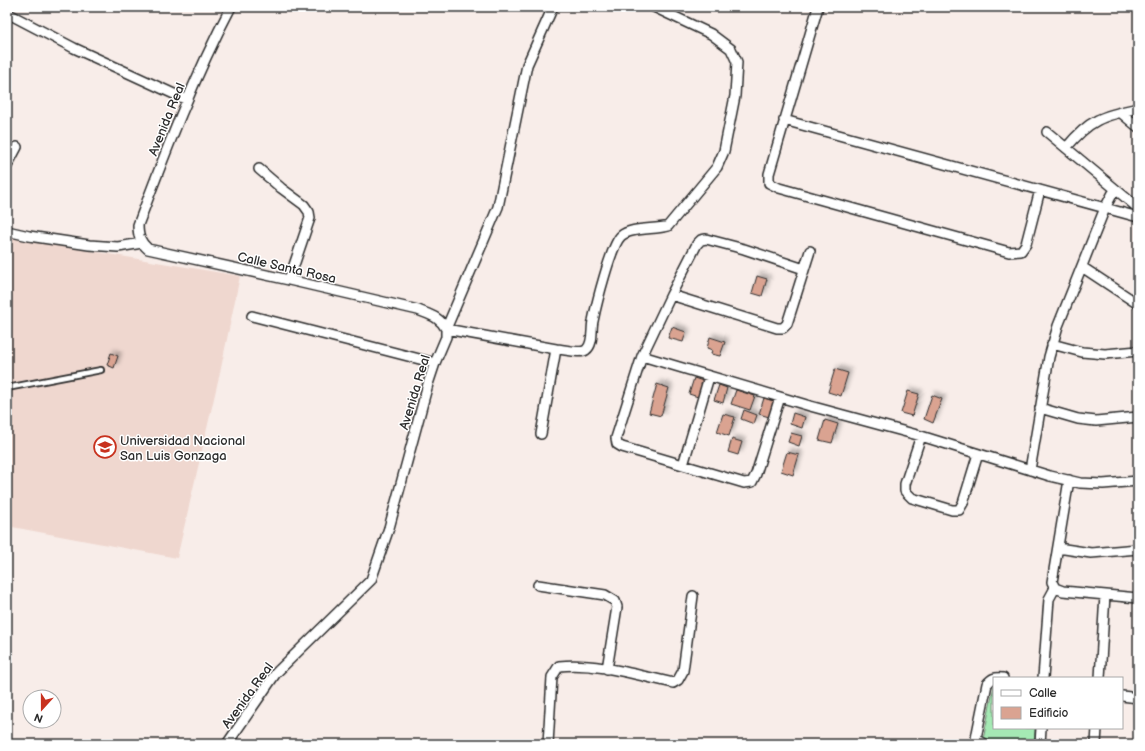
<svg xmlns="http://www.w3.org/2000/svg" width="1145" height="751" viewBox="0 0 1145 751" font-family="'Balsamiq Sans',sans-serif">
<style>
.built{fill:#efd7cf}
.green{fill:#a5e9b4;stroke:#688a70}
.building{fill:#daa391;stroke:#2b2b2b;filter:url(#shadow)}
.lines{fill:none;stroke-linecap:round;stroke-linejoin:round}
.service-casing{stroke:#2b2b2b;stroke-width:8}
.minor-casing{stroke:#2b2b2b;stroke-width:12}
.service{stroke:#fff;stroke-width:4.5}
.minor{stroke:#fff;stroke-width:9}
.labels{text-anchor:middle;stroke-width:3;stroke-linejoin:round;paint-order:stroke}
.street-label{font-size:13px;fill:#2b2b2b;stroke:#fff}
.poi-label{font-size:13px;fill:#2b2b2b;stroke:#fff;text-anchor:start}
</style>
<defs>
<filter id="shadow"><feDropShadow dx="3.5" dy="-3.5" stdDeviation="2" flood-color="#0004"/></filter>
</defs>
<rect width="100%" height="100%" fill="#f8ede9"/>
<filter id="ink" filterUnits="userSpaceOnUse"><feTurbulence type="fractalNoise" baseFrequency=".025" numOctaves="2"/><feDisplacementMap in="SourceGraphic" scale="8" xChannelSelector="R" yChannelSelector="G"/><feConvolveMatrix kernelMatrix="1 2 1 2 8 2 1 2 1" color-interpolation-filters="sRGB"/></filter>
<g filter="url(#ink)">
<path class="built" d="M7,237l233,39 -19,92 -44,190 -170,-32z"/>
<path class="green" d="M994,686v42h41l-1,16h-32l-19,-4z"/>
<path class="building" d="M757,276l10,3 -5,17 -10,-3z
M672,327l14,5 -3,10 -15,-4z
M710,337l15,5 -5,14 -9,-2 1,-4 -5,-2z
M111,353l7,3 -4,12 -7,-3z
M835,369l13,4 -7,23 -13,-4z
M694,378l9,3 -5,16 -9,-3z
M657,384l12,4 -8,28 -12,-3z
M719,385l8,3 -4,15 -9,-3z
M736,390l19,6 -5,14 -19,-6z
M908,391l11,3 -7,22 -11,-3z
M932,395l10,4 -9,24 -9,-4z
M764,398l10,3 -5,16 -10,-3z
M744,410l13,5 -3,9 -13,-5z
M793,413l12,4 -3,11 -12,-4z
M723,414l12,3 -6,19 -12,-4z
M825,420l13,4 -6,19 -13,-3z
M791,433l11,3 -3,10 -11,-4z
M732,439l10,3 -4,13 -10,-3z
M787,452l12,3 -6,20 -12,-4z"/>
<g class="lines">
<g class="service-casing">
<path id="service" d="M7,388l94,-18"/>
</g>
<g class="minor-casing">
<path id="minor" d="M231,7c-37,70 -65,144 -93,218 0,11 2,17 10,24l141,31 129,30c12,5 22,7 28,19l110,20
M818,7l-49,167v9l10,5 230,64 12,-1 5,-7 14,-54
M7,13l67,35 113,52
M1120,112l18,15
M784,120l354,97
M1047,132l91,76
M1066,148c24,-29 36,-32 72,-40
M7,166l10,-19
M259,169l22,19 23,17 5,7 1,6 -21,62
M7,231l22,5 60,9 29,2 24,-4
M1082,267l56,37
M671,295l106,33h6l4,-4 23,-73
M252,316l183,47
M1052,344l30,8 23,2 33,-3
M642,356l168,50 111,30 129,40 30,7 23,1 35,-3
M780,397l-24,77 -4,8 -8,1 -122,-36 -5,-3 -1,-6 26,-82 29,-61 26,-51 4,-4 5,-1 38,10 60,20
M1040,408l38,11 18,2 42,-4
M541,434l15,-85c7,0 25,5 30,1 8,-6 5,-21 7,-29 3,-15 18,-76 28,-85 10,-9 34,-6 47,-10l49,-59 7,-16 11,-55 2,-34 -6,-13 -20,-15 -57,-27
M921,436l-16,48v7l7,7 40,12h7l4,-7 15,-49
M683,465l26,-88
M1030,470l19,-113 9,-31 47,-118 10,-19
M1069,480l-17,102 3,6 8,3 75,7
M1058,548l33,5 47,-4
M538,585l67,10 10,6 2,6 -10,62
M1043,678l6,-79 6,-11
M1100,678l5,-83
M1122,696l16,2
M227,744l49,-71 95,-93 18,-52 39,-144 7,-21 11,-26v-8l52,-122 29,-142 26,-58
M548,744l4,-67 7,-11c38,-4 77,9 114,17l5,-3 5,-9 10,-75
M985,744l-9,-5 1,-6 10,-49c5,-6 8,-7 16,-6
M1040,744l1,-16
M1096,744l1,-16"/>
</g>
<use href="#service" class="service"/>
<use href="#minor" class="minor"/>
</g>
</g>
<defs>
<g id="university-ring" transform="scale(1.15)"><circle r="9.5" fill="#fff" stroke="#c8321e" stroke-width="1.5"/><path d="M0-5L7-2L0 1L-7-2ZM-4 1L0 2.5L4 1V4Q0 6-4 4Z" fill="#c8321e"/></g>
</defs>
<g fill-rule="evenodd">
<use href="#university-ring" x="105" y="447"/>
</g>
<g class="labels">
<g class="street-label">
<text transform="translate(166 119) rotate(-68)" y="5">Avenida Real</text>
<text transform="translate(287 267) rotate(13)" y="5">Calle Santa Rosa</text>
<text transform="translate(414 392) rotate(-73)" y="5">Avenida Real</text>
<text transform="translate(247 695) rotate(-54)" y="5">Avenida Real</text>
</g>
<g class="poi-label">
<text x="120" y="445">Universidad Nacional<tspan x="120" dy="15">San Luis Gonzaga</tspan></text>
</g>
</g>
<rect width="1145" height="751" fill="none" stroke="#fff" stroke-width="24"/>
<rect x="12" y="12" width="1121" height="727" fill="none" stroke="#2b2b2b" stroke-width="1.5" filter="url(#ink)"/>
<rect x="993" y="677" width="130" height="52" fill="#ffffff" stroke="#aaaaaa"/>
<rect x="1001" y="690" width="20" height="6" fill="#ffffff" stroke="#aaaaaa"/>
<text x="1029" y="697" font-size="12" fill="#2b2b2b">Calle</text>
<rect x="1001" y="707" width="20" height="12" fill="#daa391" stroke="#aaaaaa"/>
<text x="1029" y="717" font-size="12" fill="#2b2b2b">Edificio</text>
<g transform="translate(42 709) rotate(201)"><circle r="19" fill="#ffffff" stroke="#aaaaaa"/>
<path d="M0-3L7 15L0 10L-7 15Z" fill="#c8321e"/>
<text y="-6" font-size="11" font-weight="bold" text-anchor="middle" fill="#2b2b2b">N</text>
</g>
</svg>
